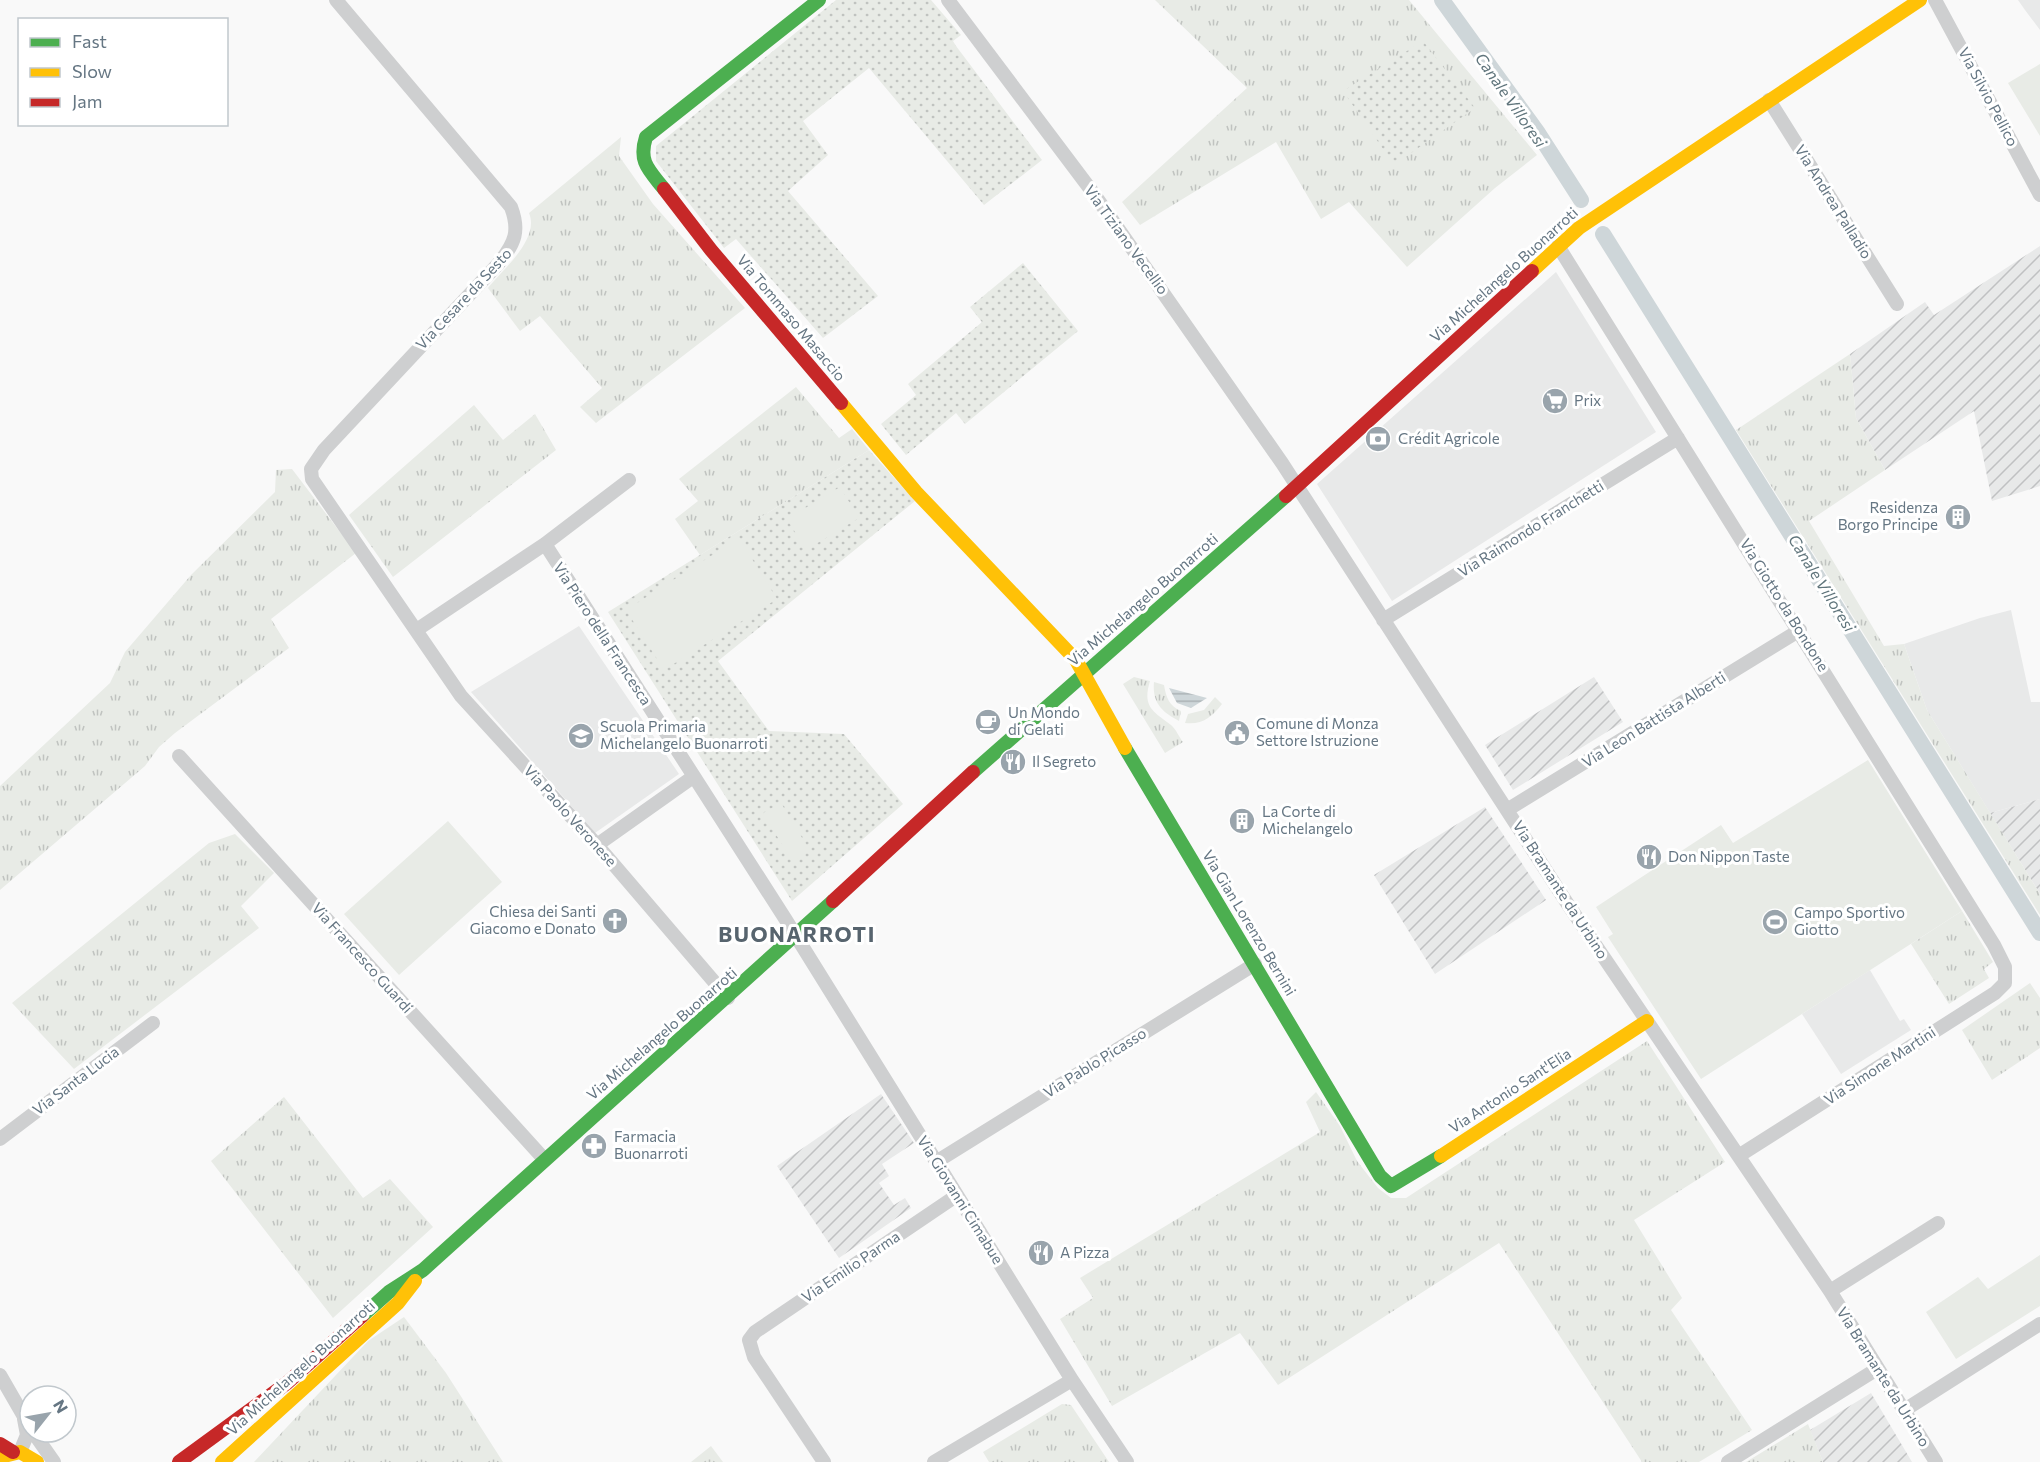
<svg xmlns="http://www.w3.org/2000/svg" width="2040" height="1462" viewBox="0 0 2040 1462" font-family="Commissioner,sans-serif">
<style>
.built{fill:#e8e9e9}
.industrial{fill:url(#industrial-furrows)}
.grass{fill:url(#grass-tufts)}
.park{fill:url(#park-dots)}
.garden{fill:#e8ebe6}
.water{fill:url(#water-rules)}
.lines{fill:none;stroke-linecap:round;stroke-linejoin:round}
.canal{stroke:#ced6d9;stroke-width:16}
.street{stroke:#cecfd0;stroke-width:14}
.fast{stroke:#4caf50;stroke-width:14}
.slow{stroke:#ffc107;stroke-width:14}
.jam{stroke:#c62828;stroke-width:14}
.labels{text-anchor:middle;stroke-width:6;stroke-linejoin:round;paint-order:stroke}
.street-label{font-size:15px;fill:#657683;stroke:#fff}
.poi-label{font-size:15px;fill:#657683;stroke:#fff;text-anchor:start}
.water-label{font-size:16px;font-style:italic;fill:#60757c;stroke:#fff}
.district-label{font-size:21px;font-weight:bold;letter-spacing:1.5px;fill:#57646e;stroke:#fff}
</style>
<defs>
<pattern id="industrial-furrows" width="10" height="10" patternUnits="userSpaceOnUse" patternTransform="scale(1.5)"><rect width="10" height="10" fill="#e8e9e9"/><path d="M-1 1l2-2M0 10L10 0M9 11l2-2" fill="none" stroke="#c0c1c2"/></pattern>
<pattern id="grass-tufts" width="24" height="20" patternUnits="userSpaceOnUse" patternTransform="scale(1.5)"><rect width="24" height="20" fill="#e8ebe6"/><path d="M3 7l-1-3M5 7V3M7 7l1-3M15 17l-1-3M17 17v-4M19 17l1-3" fill="none" stroke="#c0c3c0"/></pattern>
<pattern id="park-dots" width="8" height="8" patternUnits="userSpaceOnUse" patternTransform="scale(1.5)"><rect width="8" height="8" fill="#e8ebe6"/><path d="M2 2h.1M6 6h.1" fill="none" stroke="#c0c3c0" stroke-width="1.8" stroke-linecap="round"/></pattern>
<pattern id="water-rules" width="6" height="5" patternUnits="userSpaceOnUse" patternTransform="scale(1.5)"><rect width="6" height="5" fill="#ced6d9"/><path d="M0 2.5h6" fill="none" stroke="#abb2b5"/></pattern>
</defs>
<rect width="100%" height="100%" fill="#f9f9f9"/>
<path class="built" d="M2018,0h22v30l-15,-20z
M1556,272l100,160 -264,169 -75,-117z
M2011,610l20,92h9v97l-50,14 -63,-103 -23,-66 76,-26z
M579,626l100,148 -84,59 -124,-141z
M1870,970l30,51 4,-2 7,11 -70,44 -39,-60z"/>
<path class="industrial" d="M2040,246v240l-48,15 -18,-90 -89,59 -29,-52 -6,-64 75,-52 9,13z
M1594,677l29,45 -110,68 -28,-45z
M2040,799v95l-50,-81z
M1485,807l61,93 -111,74 -61,-99z
M881,1094l33,49 -32,21 7,12 -10,7 15,22 11,-7 6,10 -72,50 -62,-92z
M1871,1393l41,69h-89l-13,-32z"/>
<path class="grass" d="M1155,0h254l128,155 -42,33 -88,79 -58,-65 -28,17 -45,-77 -136,83 -18,-23 125,-114z
M621,137l-2,19 34,48 92,104 -149,115 -16,-16 22,-19 -62,-72 -20,15 -32,-43c15,-19 52,-49 41,-75z
M1850,354l6,64 29,52 -76,51 75,125 20,-2 23,66 113,184v21l-304,-485z
M796,387l43,51 13,-9 17,21 -169,105 -25,-36 23,-18 -19,-22z
M474,405l29,35 32,-26 21,36 -163,127 -44,-62z
M292,469l64,84 -85,66 18,29 -114,85 -16,14 -14,19 -145,124v-104l110,-103 15,-31 66,-77 84,-83 1,-22z
M1134,677l16,4c-8,26 3,30 21,44 5,4 8,12 12,17l-18,11 -42,-69z
M1154,682l10,3c2,12 5,21 17,26l-2,10c-17,-9 -27,-18 -25,-39z
M1215,697l7,7c-11,14 -20,21 -37,19l3,-9 16,-4z
M235,834l39,39 -33,33 18,22 -185,141 -62,-66 197,-160z
M1962,911l31,51 -9,7 5,9 -40,26 -38,-60z
M2030,983l10,15v50l-48,32 -30,-50z
M1647,1041l78,121 -91,58 48,78 -11,12 81,120 -53,32h-57l-143,-219 -221,142 -38,-52 -128,73 -52,-87 33,-21 -13,-20 240,-146 -14,-30 10,-10 24,34 17,35 21,27 13,10h15z
M284,1097l79,101 27,-19 43,48 -100,91 -122,-157z
M404,1317l42,56 57,89h-249l114,-121z
M1062,1404l9,1 38,57h-120l-6,-10z
M1808,1424l15,38h-77z
M711,1446l12,16h-32z"/>
<path class="park" d="M836,0h95l30,35 -8,6 3,5 86,114 -58,45 -115,-137 -66,53 25,34 -40,36 90,105 -55,42 -87,-99 -12,9 -68,-87v-15z
M1423,41l52,67 -81,57 -51,-74z
M1023,263l55,68 -113,93 -9,-11 -50,42 -25,-31 35,-29 -8,-11 74,-62 -12,-15z
M869,450l46,51 -197,160 51,70 75,3 59,70 -111,97 -184,-289z"/>
<path class="garden" d="M2040,64v72l-32,-53z
M840,487l19,31 -53,32 -19,-31z
M739,538l38,61 -113,71 -38,-60z
M1868,760l94,151 -261,168 -93,-142 5,-3 -17,-27 125,-82 12,18z
M781,803l29,48 -18,10 -29,-48z
M448,821l54,61 -103,93 -55,-61z
M2040,1255v51l-84,53 -30,-47 52,-35 10,12z"/>
<path class="water" d="M1169,688l38,10 -16,10 -14,-5z"/>
<g class="lines">
<path class="canal" d="M1442,0l96,133 43,67
M1603,234l437,699"/>
<path class="street" d="M336,0l175,207c9,24 4,36 -12,56l-175,187 -13,19 1,10 149,217 136,149 131,153
M948,0l146,194 188,269 285,440 263,388 106,171
M1935,0l105,195
M1769,100l128,204
M1558,246l436,699 11,22v16l-10,10 -255,162
M545,544l241,376 286,460 55,82
M1383,620l295,-182
M418,629l127,-85 84,-64
M179,756l365,403
M1507,810l293,-180
M597,845l96,-68
M0,1139l153,-116
M936,1162l319,-198
M1830,1291l108,-68
M0,1375l30,52
M1903,1411l137,-87
M33,1432l21,30
M20,1452l7,-17 -3,-16
M824,1462l-70,-105 -5,-17 6,-8 201,-136
M934,1462l138,-82
M1728,1462l149,-93"/>
<path class="fast" d="M664,189c-15,-19 -26,-27 -18,-52l173,-137
M1125,748l255,428 11,10 50,-30
M973,772l313,-276
M362,1316l27,-24 34,-22 410,-369"/>
<path class="slow" d="M1532,271l47,-43 341,-228
M841,403l75,89 160,168 49,88
M1441,1156l206,-135
M0,1457l20,-5 17,10
M222,1462l176,-159 17,-22"/>
<path class="jam" d="M664,189l47,61 130,153
M1286,496l246,-225
M833,901l140,-129
M0,1444l13,8
M179,1462l108,-79 75,-67"/>
</g>
<defs>
<g id="supermarket-disc" transform="scale(1.35)"><circle r="9.5" fill="#99a4ac" stroke="#fff"/><path d="M-6-5.5h2.5l.6 2H6L4.5 2H-2.5L-4.4-4H-6ZM-1.5 3.2a1.3 1.3 0 1 0 .1 0ZM3 3.2a1.3 1.3 0 1 0 .1 0Z" fill="#fff"/></g>
<g id="bank-disc" transform="scale(1.35)"><circle r="9.5" fill="#99a4ac" stroke="#fff"/><path d="M-6-4H6V4H-6ZM0-2.3a2.3 2.3 0 1 0 0 4.6a2.3 2.3 0 1 0 0-4.6Z" fill="#fff"/></g>
<g id="building-disc" transform="scale(1.35)"><circle r="9.5" fill="#99a4ac" stroke="#fff"/><path d="M-4-6H4V6H1V3H-1V6H-4ZM-2.5-4.3h1.7v1.8h-1.7ZM.8-4.3h1.7v1.8H.8ZM-2.5-1h1.7V.8h-1.7ZM.8-1h1.7V.8H.8Z" fill="#fff"/></g>
<g id="cafe-disc" transform="scale(1.35)"><circle r="9.5" fill="#99a4ac" stroke="#fff"/><path d="M-5.5-4.5H6V0H3Q3 3.5 0 3.5H-2.5Q-5.5 3.5-5.5 0ZM3-3.2v2h1.7v-2ZM-6 4.5H4V6H-6Z" fill="#fff"/></g>
<g id="civic-disc" transform="scale(1.35)"><circle r="9.5" fill="#99a4ac" stroke="#fff"/><path d="M-.6-6.5H3V-4.5H.6V-3L4-1V1h2V6H-6V1h2V-1L-.6-3ZM-1.2 2.5V6h2.4V2.5Z" fill="#fff"/></g>
<g id="school-disc" transform="scale(1.35)"><circle r="9.5" fill="#99a4ac" stroke="#fff"/><path d="M0-5L7-2L0 1L-7-2ZM-4 1L0 2.5L4 1V4Q0 6-4 4Z" fill="#fff"/></g>
<g id="restaurant-disc" transform="scale(1.35)"><circle r="9.5" fill="#99a4ac" stroke="#fff"/><path d="M-5-6h1v4h1v-4h1v4h1v-4h1v5L-1.5 .5V6h-2V.5L-5-1ZM5-6V6H3V1.5H1.5Q1.5-4 5-6Z" fill="#fff"/></g>
<g id="church-disc" transform="scale(1.35)"><circle r="9.5" fill="#99a4ac" stroke="#fff"/><path d="M-1.2-6h2.4v3.5h3.3v2.4h-3.3V6h-2.4V-.1h-3.3v-2.4h3.3Z" fill="#fff"/></g>
<g id="stadium-disc" transform="scale(1.35)"><circle r="9.5" fill="#99a4ac" stroke="#fff"/><path d="M0-5a6.5 5 0 1 0 0 10a6.5 5 0 1 0 0-10ZM-3.5-1.8h7v3.6h-7Z" fill="#fff"/></g>
<g id="pharmacy-disc" transform="scale(1.35)"><circle r="9.5" fill="#99a4ac" stroke="#fff"/><path d="M-2-6h4v4h4v4h-4v4h-4v-4h-4v-4h4Z" fill="#fff"/></g>
</defs>
<g fill-rule="evenodd">
<use href="#supermarket-disc" x="1555" y="401"/>
<use href="#bank-disc" x="1378" y="439"/>
<use href="#building-disc" x="1958" y="517"/>
<use href="#cafe-disc" x="988" y="722"/>
<use href="#civic-disc" x="1237" y="733"/>
<use href="#school-disc" x="581" y="736"/>
<use href="#restaurant-disc" x="1013" y="762"/>
<use href="#building-disc" x="1242" y="821"/>
<use href="#restaurant-disc" x="1649" y="857"/>
<use href="#church-disc" x="615" y="921"/>
<use href="#stadium-disc" x="1775" y="922"/>
<use href="#pharmacy-disc" x="594" y="1146"/>
<use href="#restaurant-disc" x="1041" y="1253"/>
</g>
<g class="labels">
<g class="street-label">
<text transform="translate(1988 97) rotate(62)" y="5">Via Silvio Pellico</text>
<text transform="translate(1833 202) rotate(58)" y="5">Via Andrea Palladio</text>
<text transform="translate(1126 240) rotate(54)" y="5">Via Tiziano Vecellio</text>
<text transform="translate(1504 275) rotate(-42)" y="5">Via Michelangelo Buonarroti</text>
<text transform="translate(464 299) rotate(-47)" y="5">Via Cesare da Sesto</text>
<text transform="translate(791 318) rotate(50)" y="5">Via Tommaso Masaccio</text>
<text transform="translate(1531 529) rotate(-32)" y="5">Via Raimondo Franchetti</text>
<text transform="translate(1143 600) rotate(-41)" y="5">Via Michelangelo Buonarroti</text>
<text transform="translate(1784 605) rotate(58)" y="5">Via Giotto da Bondone</text>
<text transform="translate(602 634) rotate(57)" y="5">Via Piero della Francesca</text>
<text transform="translate(1654 720) rotate(-32)" y="5">Via Leon Battista Alberti</text>
<text transform="translate(570 816) rotate(48)" y="5">Via Paolo Veronese</text>
<text transform="translate(1560 890) rotate(57)" y="5">Via Bramante da Urbino</text>
<text transform="translate(1249 923) rotate(59)" y="5">Via Gian Lorenzo Bernini</text>
<text transform="translate(362 958) rotate(48)" y="5">Via Francesco Guardi</text>
<text transform="translate(662 1034) rotate(-41)" y="5">Via Michelangelo Buonarroti</text>
<text transform="translate(1095 1063) rotate(-32)" y="5">Via Pablo Picasso</text>
<text transform="translate(1880 1066) rotate(-33)" y="5">Via Simone Martini</text>
<text transform="translate(76 1081) rotate(-37)" y="5">Via Santa Lucia</text>
<text transform="translate(1510 1091) rotate(-33)" y="5">Via Antonio Sant'Elia</text>
<text transform="translate(960 1200) rotate(58)" y="5">Via Giovanni Cimabue</text>
<text transform="translate(851 1267) rotate(-34)" y="5">Via Emilio Parma</text>
<text transform="translate(301 1368) rotate(-42)" y="5">Via Michelangelo Buonarroti</text>
<text transform="translate(1883 1377) rotate(58)" y="5">Via Bramante da Urbino</text>
</g>
<g class="poi-label">
<text x="1574" y="406">Prix</text>
<text x="1398" y="444">Crédit Agricole</text>
<text x="1938" y="513" text-anchor="end">Residenza<tspan x="1938" dy="17">Borgo Principe</tspan></text>
<text x="1008" y="718">Un Mondo<tspan x="1008" dy="17">di Gelati</tspan></text>
<text x="1256" y="729">Comune di Monza<tspan x="1256" dy="17">Settore Istruzione</tspan></text>
<text x="600" y="732">Scuola Primaria<tspan x="600" dy="17">Michelangelo Buonarroti</tspan></text>
<text x="1032" y="767">Il Segreto</text>
<text x="1262" y="817">La Corte di<tspan x="1262" dy="17">Michelangelo</tspan></text>
<text x="1668" y="862">Don Nippon Taste</text>
<text x="596" y="917" text-anchor="end">Chiesa dei Santi<tspan x="596" dy="17">Giacomo e Donato</tspan></text>
<text x="1794" y="918">Campo Sportivo<tspan x="1794" dy="17">Giotto</tspan></text>
<text x="614" y="1142">Farmacia<tspan x="614" dy="17">Buonarroti</tspan></text>
<text x="1060" y="1258">A Pizza</text>
</g>
<g class="water-label">
<text transform="translate(1511 100) rotate(55)" y="6">Canale Villoresi</text>
<text transform="translate(1822 583) rotate(58)" y="6">Canale Villoresi</text>
</g>
<g class="district-label">
<text x="797" y="942">BUONARROTI</text>
</g>
</g>
<rect x="18" y="18" width="210" height="108" fill="#ffffff" stroke="#c1c8cd" stroke-width="1.5"/>
<rect x="30" y="38" width="30" height="9" fill="#4caf50" stroke="#c1c8cd" stroke-width="1.5"/>
<text x="72" y="48" font-size="18" fill="#657683">Fast</text>
<rect x="30" y="68" width="30" height="9" fill="#ffc107" stroke="#c1c8cd" stroke-width="1.5"/>
<text x="72" y="78" font-size="18" fill="#657683">Slow</text>
<rect x="30" y="98" width="30" height="9" fill="#c62828" stroke="#c1c8cd" stroke-width="1.5"/>
<text x="72" y="108" font-size="18" fill="#657683">Jam</text>
<g transform="translate(48 1414) rotate(59)"><circle r="28" fill="#ffffff" stroke="#c1c8cd" stroke-width="1.5"/>
<path d="M0-4.5L10 22L0 15L-10 22Z" fill="#99a4ac"/>
<text y="-9" font-size="16" font-weight="bold" text-anchor="middle" fill="#657683">N</text>
</g>
</svg>
